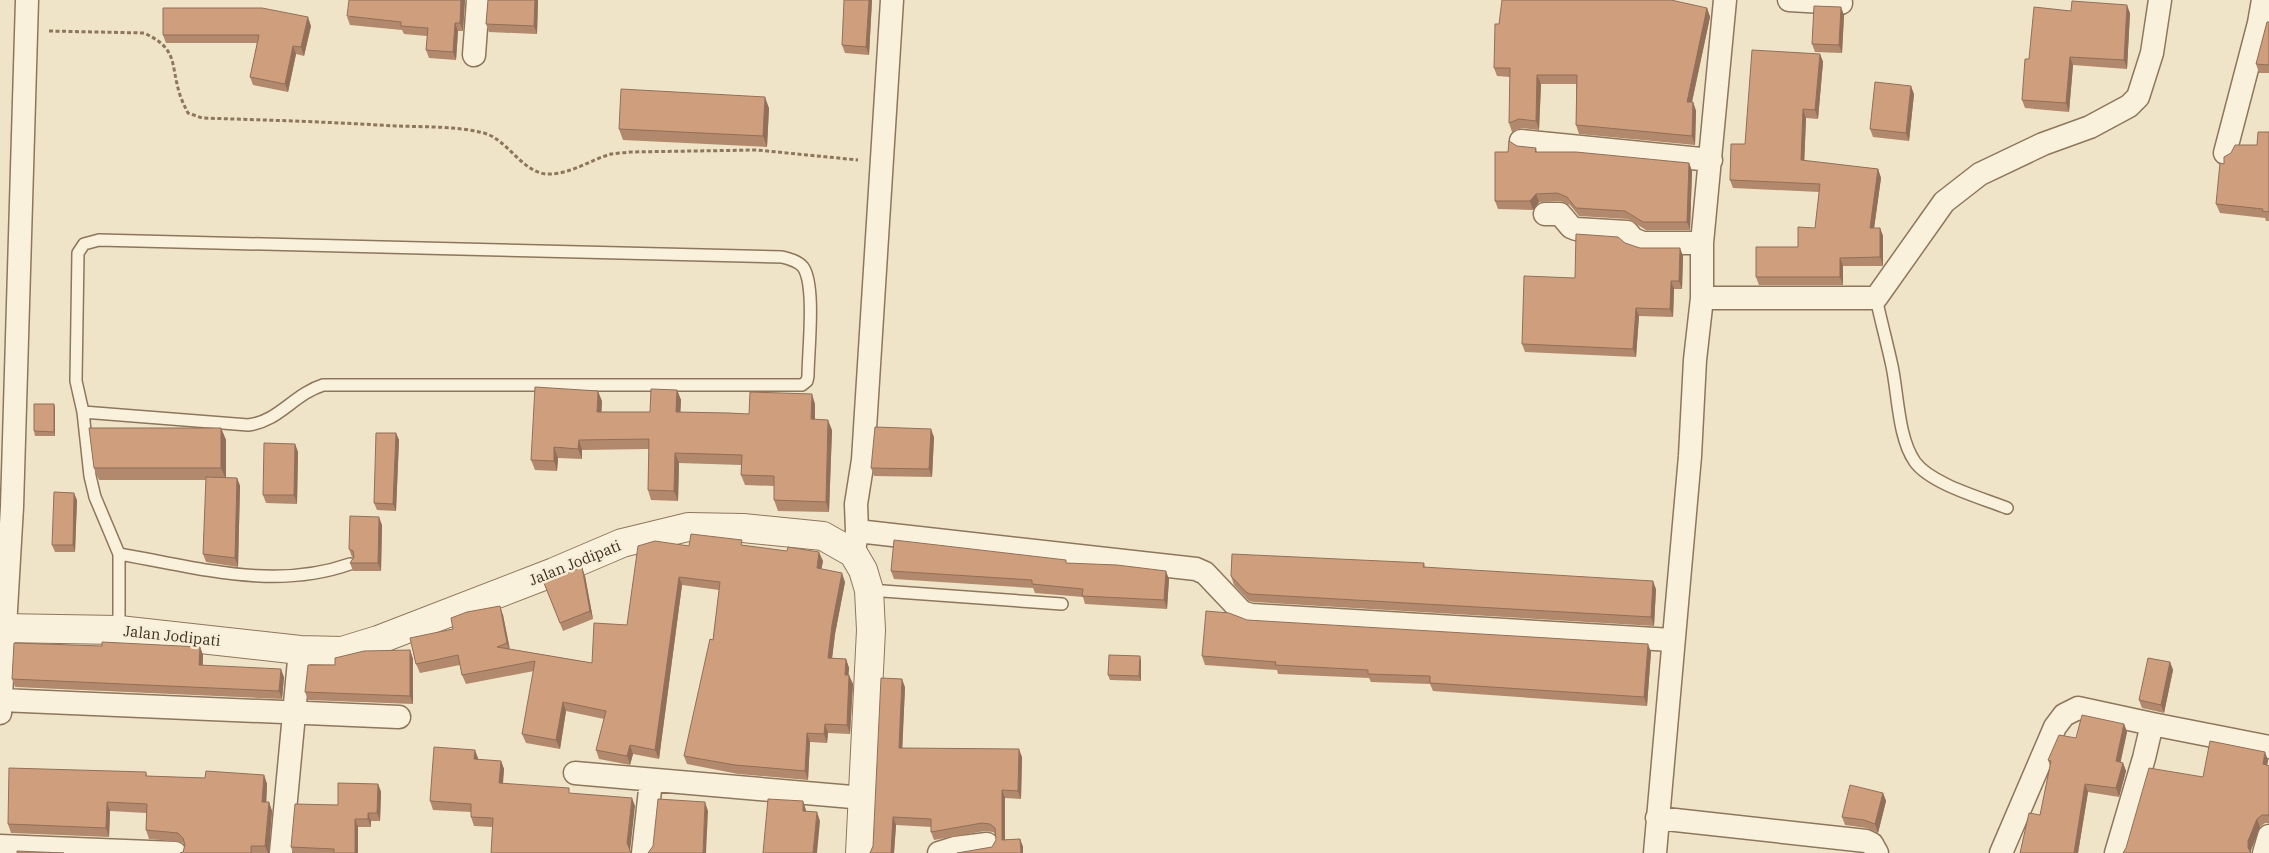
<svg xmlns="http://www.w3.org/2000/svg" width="2269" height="853" viewBox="0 0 2269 853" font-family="'IBM Plex Serif',serif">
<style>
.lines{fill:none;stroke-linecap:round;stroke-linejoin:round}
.service-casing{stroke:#8d765c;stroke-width:14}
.minor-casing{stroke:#8d765c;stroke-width:25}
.tertiary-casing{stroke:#8d765c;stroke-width:30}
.path{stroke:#8d765c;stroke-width:3;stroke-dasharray:4 2.5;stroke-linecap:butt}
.service{stroke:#faf1dc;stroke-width:11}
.minor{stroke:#faf1dc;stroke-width:22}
.tertiary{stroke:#faf1dc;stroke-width:28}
.wall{fill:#b2896c}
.shaded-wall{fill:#916f58}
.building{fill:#cf9f7d;stroke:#916f58}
.labels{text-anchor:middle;stroke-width:5;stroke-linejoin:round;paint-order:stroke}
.street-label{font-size:15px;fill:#3d2e20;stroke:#f7eed8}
</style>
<rect width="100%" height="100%" fill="#f0e4c8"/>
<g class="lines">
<g class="service-casing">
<path id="service" d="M1876,298c5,23 11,45 16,68 6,28 6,72 23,96 16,22 67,36 92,46
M83,412l165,13c30,-3 46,-31 75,-40h479l5,-4 1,-5c0,-24 8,-91 -5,-109 -5,-6 -13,-8 -21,-10l-683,-17 -15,4 -6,9 -2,128 7,31 7,64 5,21 24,57v76
M119,554c78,13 154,37 231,10
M869,590l193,14"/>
</g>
<g class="minor-casing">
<path id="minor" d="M1789,0l52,3
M474,55l4,-55
M1521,141l190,19
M2225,153l34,-130 4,-23
M1545,214h15l11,13 5,2 51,3 6,7 10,4h59
M1702,298h174l68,-96 36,-28 63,-30 47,-17 39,-21 9,-9 14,-44 8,-53
M857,531l339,38 9,4 37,39 9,3 421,25
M855,545l2,-14 -1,-27 7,-44 29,-460
M1,700l398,17
M0,713l12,-206 15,-507
M575,773l289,25
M1657,818l209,23 6,3 5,9
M0,846l175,7
M281,853l19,-203
M643,853l8,-72
M939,853l16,-5 32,-4
M1655,853l35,-397 5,-96 7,-62v-55l23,-243
M2001,853l54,-126 9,-12 14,-7 74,16
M2116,853l28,-95 8,-34 117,23
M2264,853l5,-17"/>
</g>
<g class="tertiary-casing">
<path id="tertiary" d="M0,628l119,2 181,20 42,1 36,-11 176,-68 68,-29 66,-16 55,1 80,8 30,17 10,17 6,20 2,40 -11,223"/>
</g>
<path class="path" d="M49,31l95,2c35,16 26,31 36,62 2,6 5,12 8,18l14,5c65,2 130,4 194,8 29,1 60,0 88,7 24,7 37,38 62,41 24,1 44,-14 65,-20 6,-1 13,-1 19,-2l127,-2 101,10"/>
<use href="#service" class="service"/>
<use href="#minor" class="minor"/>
<use href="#tertiary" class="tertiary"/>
</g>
<path class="wall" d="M465,0l-2,31h-5l-2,29 -27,-2 -3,-8 1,-14 -23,-2 -2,-4 -52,-5 -3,-8z
M488,0h50l-1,34 -48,-2 -3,-8z
M872,0l-3,55 -24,-2 -3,-8z
M1707,8l3,9 -18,85h1l3,9 -1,34 -116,-11 -3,-9v-41h-35l-2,46 -17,-2 -10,4 -3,-9 1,-46 -13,-1 -3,-8 5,-44z
M2071,11l59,2 -3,56 -54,-4 -4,47 -44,-4 -3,-8 7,-41z
M1844,15l-2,38 -27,-1 -3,-8z
M2269,22v51h-10l-3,-9z
M311,26l-7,30 -8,-2 -8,38 -35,-7 -3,-8 7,-34h-91l-3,-8z
M1820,54l3,8 -5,57 -12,-1 -2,43 74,8 3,9 -7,50h6l3,8v30h-40v19h-84l-3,-8 42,-30 17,-19 4,-36 -86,-4 -3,-8 15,-36z
M1914,94l-5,47 -36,-4 -3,-8z
M769,108l-2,39 -144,-7 -4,-11z
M2269,132v89h-3l-1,-3 -45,-5 -4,-9 8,-40 33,-19z
M1517,146l19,2 1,4 152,11 3,8 -2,59h-44l-18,-11 -49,-3 -9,-11 -10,-4 -21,1 -6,8 -35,-1 -3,-8 13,-49z
M1640,248l43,8 -1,33h-8l-1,28 -34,-1 -3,41 -111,-5 -3,-8 53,-66z
M677,390l4,10 -1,12 69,2 66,-10v16l17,10 -3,82 -51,-1 -4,-11v-14l-29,-1 -4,-10v-10l-62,-2 -1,38 -27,-1 -3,-10 1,-41 -67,1v9l-24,-1 -1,13 -22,-1 -4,-10 71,-59 -1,11h49z
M54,404l1,4v28h-20l-1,-5z
M221,428l5,12v38h11l3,8 -2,81 -32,-5 -3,-8 3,-74h-107l-5,-12z
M396,433l3,7 -3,71 -19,-1 -3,-7z
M934,437l-2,40 -58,-1 -3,-8z
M295,444l3,8 -1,52 -31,-1 -3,-8z
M77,500l-2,52h-20l-3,-7z
M382,525l-1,46h-28l-3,-8 4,-5 -2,-1 -3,-8z
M744,545l79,16 -2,8 24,13 -10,52 -3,24 14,1 3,9 -1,7 5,9 -3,50 -22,-1 -1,10 -17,-1 -2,38 -70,-6 -51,-10 -3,-8 29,-116 6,-50 -37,-5 -23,174 -26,-5 -3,11 -31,-6 -3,-9 8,-31 -38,-8 -6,38 -34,-6 -4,-9 12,-63 -68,13 -4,-9 -2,-10 -40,8 -4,-9 37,-35 50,-14 7,34 82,14 35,-38 62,-79z
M1068,563l101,16 -2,30 -82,-5 -2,-7 -48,-4 -2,-5 -139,-9 -3,-8z
M1424,563l1,4 231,22 -2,37 -400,-24 -5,-1 -15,-16 -3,-9z
M585,576l8,43 -30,12 -19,-48z
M1247,620l404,32 -4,54 -214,-15 -3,-7 -59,-2 -2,-4 -91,-4 -1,-4 -72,-5 -3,-9z
M102,646l98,1 3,8v10l81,12 -2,22 -267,-12 -3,-8z
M410,650l3,9v45l-105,-4 -3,-8 30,-27z
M1141,660v21l-31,-1 -2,-5z
M2170,662l3,8 -9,43 -22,-5 -3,-8z
M905,687l-3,61 120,9 -1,42 -16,-1v42l15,-1 3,8h-31l4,-7v-5l-3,-3 -8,-1 -51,9 -3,-8v-5l-35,-2 -2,28h-24l3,-7z
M2124,724l3,8 -7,30 3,1 3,8 -7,26 -31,-5 -10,61h-58l20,-38 10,-49 -2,-6 28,-22z
M478,758v2l23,1 3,8 -1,15 68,10 64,12 -143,21 -18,-1 -3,-9v-5l-38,-2 -3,-9z
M2268,760l-1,5 2,1v57h-4l-5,4 -9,23v3l-125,-5 77,-71z
M146,772l1,4 58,2 59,-3 3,9 -1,18h3l3,9 -3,42h-89l3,-1 2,-7 -3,-3 -33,-3 -3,-9v-17l-36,-2 -1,26 -98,-4 -3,-9z
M378,784l3,8 -1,29h-9v6h-13v26h-65l-2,-6 47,-42z
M1883,793l3,8 -8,32 -11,-5 -22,-3 -3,-8z"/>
<path class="shaded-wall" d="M461,0h4l-2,31 -3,-8z
M535,0h3l-1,34 -3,-8z
M869,0h3l-3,55 -3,-8z
M2127,5l3,8 -3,56 -3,-9z
M1841,7l3,8 -2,38 -3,-8z
M1707,8l3,9 -20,94 -3,-9z
M308,17l3,9 -7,30 -3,-9z
M455,23l3,8 -2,29 -3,-8z
M293,46l3,8 -8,38 -3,-8z
M1820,54l3,8 -5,57 -3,-9z
M2070,57l3,8 -4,47 -3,-9z
M1537,75l4,9 -2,46 -3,-9z
M1911,86l3,8 -5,47 -3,-8z
M765,97l4,11 -2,39 -4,-11z
M1693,102l3,9 -1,34 -3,-9z
M1803,109l3,9 -2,51 -3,-9z
M1689,163l3,8 -2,59 -3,-8z
M1878,169l3,9 -8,58 -3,-8z
M1536,194l3,8 -6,8 -3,-9z
M1880,228l3,8v30l-3,-9z
M1680,248l3,8 -1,33 -3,-8z
M1840,258l3,8v19l-3,-8z
M1671,281l3,8 -1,28 -3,-8z
M1636,308l3,8 -3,41 -3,-8z
M677,390l4,10 -1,22 -4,-10z
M598,391l4,10 -1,22 -4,-11z
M812,394l3,10v26l-4,-11z
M54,404l1,4v28l-1,-4z
M828,420l4,10 -3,82 -3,-10z
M221,428l5,12v40l-5,-12z
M931,429l3,8 -2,40 -3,-8z
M396,433l3,7 -3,71 -3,-7z
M579,440l3,10v9l-4,-10z
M295,444l3,8 -1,52 -3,-9z
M554,447l4,11 -1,13 -3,-10z
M675,453l4,10 -1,38 -4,-10z
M237,478l3,8 -2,81 -3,-9z
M74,493l3,7 -2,52 -2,-7z
M379,517l3,8 -1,46 -3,-8z
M819,552l4,9 -3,16 -3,-9z
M582,567l3,9 8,43 -3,-8z
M1166,571l3,8 -2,30 -3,-9z
M842,573l3,9 -10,52 -4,33 -3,-9 4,-33z
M679,577l3,8 -23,174 -4,-9z
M1653,581l3,8 -2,37 -3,-9z
M500,606l3,9 7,36 -3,-8z
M1648,644l3,8 -4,54 -3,-9z
M200,647l3,8 -1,18 -3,-8z
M410,650l3,9v45l-3,-8z
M1140,656l1,4v21l-2,-5z
M846,659l3,9 -1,16 -3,-9z
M2170,662l3,8 -9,43 -3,-8z
M281,669l3,8 -2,22 -3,-8z
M849,675l4,9 -3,50 -3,-9z
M902,679l3,8 -3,69 -3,-8z
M563,702l3,9 -6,38 -4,-9z
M825,724l3,9 -1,10 -3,-9z
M2124,724l3,8 -8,38 -3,-9z
M807,733l3,9 -2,38 -3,-9z
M630,745l3,9 -3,11 -3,-9z
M1019,749l3,8 -1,42 -3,-8z
M475,750l3,8 -1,10 -3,-9z
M2265,752l3,8 -2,12 -3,-8z
M501,761l3,8 -2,23 -3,-9z
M2123,763l3,8 -7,26 -3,-9z
M264,775l3,9 -1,27 -4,-9z
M378,784l3,8 -1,29 -3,-8z
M2085,784l3,8 -10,61h-4z
M1002,790l3,8v50l-3,-8z
M1883,793l3,8 -8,32 -3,-9z
M632,798l3,8 -5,46 -3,-9z
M803,801l3,9v9l-3,-8z
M107,802l3,9 -1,26 -3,-9z
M269,802l3,9 -3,42h-1l-3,-7z
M705,802l3,9 -2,42h-3z
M817,812l3,9 -3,32h-4z
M368,813l3,8v6l-3,-8z
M893,817l3,8 -2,28h-3z
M355,819l3,8v26h-3z
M2257,819l3,8 -9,23v3l-3,-5v-7z
M1020,839l3,8v6h-2z"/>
<path class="building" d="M349,0h112l-1,23h-5l-2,29 -27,-2 2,-22 -27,-2v-4l-54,-6z
M488,0h47l-1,26 -48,-2z
M844,0h25l-3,47 -24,-2z
M1502,0h169l36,8 -20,94h6l-1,34 -116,-11 1,-50h-40l-1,46 -17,-2 -10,4 1,-55h-16l1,-44h4z
M2072,1l55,4 -3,55 -54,-3 -4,46 -44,-3 3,-41h4l5,-52 37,4z
M1814,6l27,1 -2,38 -27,-1z
M163,8h99l46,9 -7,30 -8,-1 -8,38 -35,-7 9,-42h-96z
M2267,22h2v43l-13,-1z
M1752,50l68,4 -5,56 -12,-1 -2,51 77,9 -8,59h10v29l-40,1v19h-84v-30h42v-20l17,1 5,-44 -90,-4 1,-36h14z
M1875,82l36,4 -5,47 -36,-4z
M621,89l144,8 -2,39 -144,-7z
M2258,132h11v80l-7,-1 1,-2 -47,-5 4,-41 4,1v-7l7,-4 4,-8h22z
M1509,141l8,5 19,2 -1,4h41l113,11 -2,59h-44l-18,-11 -49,-3 -9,-11 -10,-4 -21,1 -6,7h-35v-49h13z
M1576,234l42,3 7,6 15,5h40l-1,33h-8l-1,28 -34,-1 -3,41 -111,-5 2,-68 51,2z
M535,387l63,4 -1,21h53l1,-23 26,1 -1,22 53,1 20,1 1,-22 62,2 -1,25 17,1 -2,82 -52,-2v-24l-33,-1 1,-20 -67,-2 -1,38 -26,-1 1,-51 -70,1 -1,9 -24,-2v14l-23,-1z
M34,404h20v28l-20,-1z
M875,427l56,2 -2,40 -58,-1z
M89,428h132v40h-127z
M376,433h20l-3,71 -19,-1z
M264,443l31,1 -1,51h-31z
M206,477l31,1 -2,80 -32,-4z
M54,492l20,1 -1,52h-21z
M350,516l29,1 -1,46h-28l4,-6 -1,-6 -4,-2z
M691,534l51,6 -1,5 46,6 1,-4 31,5 -2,16 25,5 -10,52 -4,33 18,1 -1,16h4l-2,50 -22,-1 -1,10 -17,-1 -2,38 -70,-6 -51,-9 26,-117 3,1 7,-58 -41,-5 -24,173 -25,-5 -3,11 -31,-6 10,-39 -43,-9 -7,38 -34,-6 13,-73 -73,14 -4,-20 -42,9 -6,-26 43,-9 -2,-11 16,-6 33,-6 7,37 -10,4 95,16 2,-40 33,2 11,-79 17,-5 34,5z
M894,540l172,20v3l51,2 49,6 -2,29 -82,-4 1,-7 -51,-5v-4l-141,-9z
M1232,554l192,9 -1,4 230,14 -2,36 -401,-23 -4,-2 -15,-16z
M582,567l8,44 -30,12 -16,-40z
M1206,611l23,2 18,7 401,24 -4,53 -214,-14v-7l-62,-2v-4l-93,-5 1,-3 -74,-6z
M102,642l98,5 -1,18 82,4 -2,22 -267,-12 2,-36 88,3z
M410,650v46l-105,-4 3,-27h27v-7l29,-7z
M1109,655l31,1 -1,20 -31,-1z
M2148,658l22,4 -9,43 -22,-5z
M881,678l21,1 -3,69 120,1 -1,42 -16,-1v50l18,-1 1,14h-64l35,-6 4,-7 -1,-12 -5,-4 -8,-1 -51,9v-13l-38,-2 -2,36h-21l3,-7z
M2082,715l42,9 -8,37 7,2 -7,25 -31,-4 -11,69h-54l9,-40 11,2 11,-54 -3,-1 11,-25 17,3z
M2210,741l55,11 -2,12 6,2v49h-7l-5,4 -9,22v7l3,5h-128l3,-5 23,-80 54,9z
M434,747l41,3 -1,9 27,2 -2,22 70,5v5l63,5 -5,45 4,10h-140l2,-35 -22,-1v-13l-41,-3z
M9,768l137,4v4l59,2 1,-7 58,4 -2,27h7l-4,44h-14v7h-71l3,-1 2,-7 -2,-7 -5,-5 -32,-3 1,-26 -40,-2 -1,26 -98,-4z
M338,783l40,1 -1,29h-9v6h-13v34h-21v-4l-43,-2 4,-43 43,1z
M1850,785l33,8 -8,31 -11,-4 -22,-3z
M658,799l47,3 -2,51h-55l5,-7z
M768,799l35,2v10l14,1 -4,41h-50z
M17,851l47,2h-47z"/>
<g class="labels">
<g class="street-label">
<text transform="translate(575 563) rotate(-22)" y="5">Jalan Jodipati</text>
<text transform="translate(172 636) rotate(6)" y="5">Jalan Jodipati</text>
</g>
</g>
</svg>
